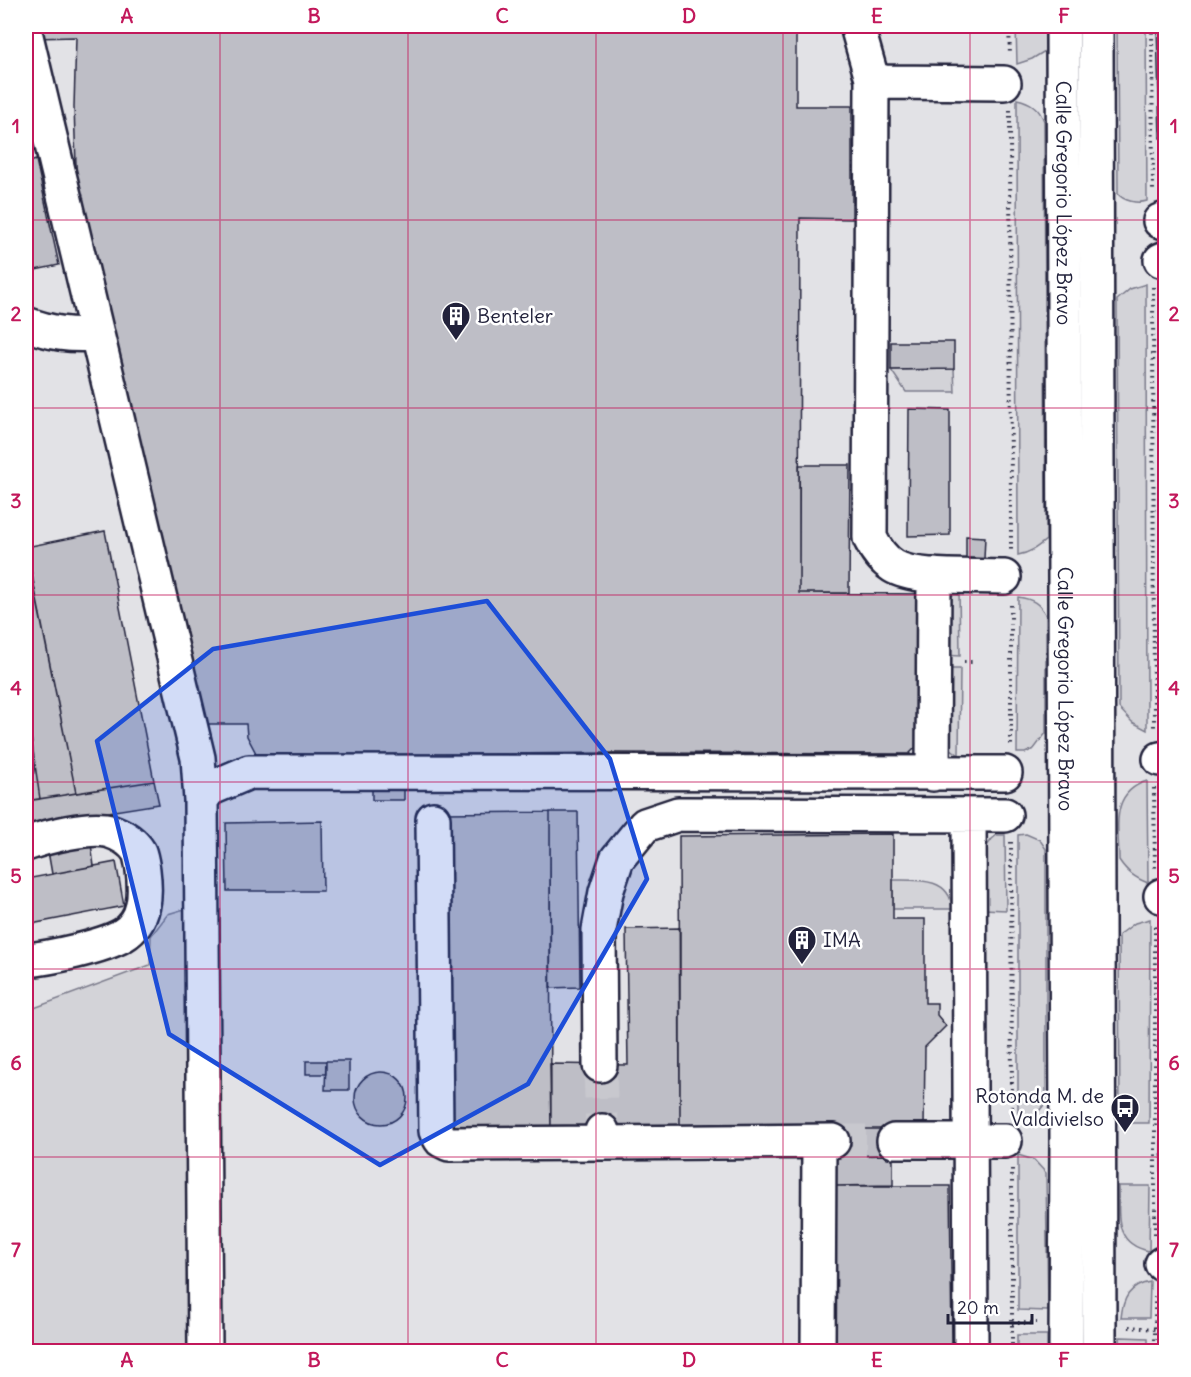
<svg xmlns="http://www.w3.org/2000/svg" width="1191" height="1377" viewBox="0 0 1191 1377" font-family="Delius,sans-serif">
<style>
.built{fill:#e2e2e6}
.green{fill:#d3d3d8;stroke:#7a7a8a;stroke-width:1.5}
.building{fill:#bebec6;stroke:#22223b;stroke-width:1.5}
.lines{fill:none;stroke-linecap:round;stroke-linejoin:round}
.minor-tunnel{stroke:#c8c8ce;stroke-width:33;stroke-dasharray:33 16;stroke-linecap:butt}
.minor-casing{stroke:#22223b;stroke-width:38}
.major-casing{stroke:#22223b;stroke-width:38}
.path{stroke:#22223b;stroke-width:4;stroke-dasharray:1.5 4.5;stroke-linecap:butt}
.minor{stroke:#fff;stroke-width:33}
.major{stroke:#fff;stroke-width:33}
.marked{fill:#1d4ed8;fill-opacity:0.2;stroke:#1d4ed8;stroke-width:4.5;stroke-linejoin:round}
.grid{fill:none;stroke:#c2185b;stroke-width:1.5;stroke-opacity:0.55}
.labels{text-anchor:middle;stroke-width:5;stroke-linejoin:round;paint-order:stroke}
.street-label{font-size:20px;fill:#22223b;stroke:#fff}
.poi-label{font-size:20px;fill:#22223b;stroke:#fff;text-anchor:start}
.neatline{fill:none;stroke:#c2185b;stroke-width:2}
.grid-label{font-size:20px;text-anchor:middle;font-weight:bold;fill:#c2185b}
</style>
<rect width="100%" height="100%" fill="#f2f2f3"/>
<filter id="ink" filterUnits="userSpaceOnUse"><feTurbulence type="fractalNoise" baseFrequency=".0167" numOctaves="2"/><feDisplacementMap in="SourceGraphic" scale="12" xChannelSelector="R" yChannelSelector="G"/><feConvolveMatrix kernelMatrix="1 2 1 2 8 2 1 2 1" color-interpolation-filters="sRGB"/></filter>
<g filter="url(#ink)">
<path class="built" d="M26,26h1139v1325h-1139z"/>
<path class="green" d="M1016,26h29v25l-13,8 -15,5z
M1117,26h29l1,175c-10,3 -23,0 -29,-7z
M1017,99c14,3 22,9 27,22l2,419c-10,8 -16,13 -28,15z
M1146,284l1,446 -15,-8 -13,-14 -2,-408 13,-11z
M954,369l1,23h-49l-15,-22z
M959,589l1,67 -17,-1 5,-62z
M1018,597c14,2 22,6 28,19v117l-12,16 -9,4h-8z
M943,669h17l-1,86 -9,-7z
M1147,781l1,102c-13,-5 -21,-11 -29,-23 0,-32 -10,-67 28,-79z
M1026,834l14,6 6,9v253c-8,12 -14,16 -28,20v-287z
M997,835h8l1,75 -23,-1 1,-59 8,-11z
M893,880c23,0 58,-3 59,29h-59z
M191,907v444l-165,1v-341l124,-46 1,-29 17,-22z
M1150,919l-1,204h-29l-1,-188 16,-12z
M1161,962h5v276l-5,1z
M1018,1155l16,5 12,13 2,138 -30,-1z
M1119,1186h31l-1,65c-36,-7 -30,-36 -30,-65z
M1150,1282l-1,36h-28c2,-20 8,-32 29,-36z
M1165,1292v59h-4v-58z
M1017,1335h30v16h-30z
M1120,1337l28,1v13h-27z"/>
<path class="building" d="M34,26h762v80h56v113l-52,-1 -1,375 126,1 -3,147 -13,13 -298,-1 -344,3 -10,-1 -10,-19 -1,-12h-41l-128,-530 -3,-87 2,-70 -42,1z
M1157,26h9v112h-6z
M36,160l23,105 -33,7v-109z
M891,342h63v27l-63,1z
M909,409l41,1v125l-42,1z
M799,465h51l-1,128h-50z
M105,531l49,250 -78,12 -50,-246z
M966,536l19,1 -1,22 -18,-1z
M30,565l46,228 -36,6 -14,-97v-136z
M26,702l14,97 -14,2z
M154,781l5,23 -133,21v-24z
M372,785l32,1v14h-32z
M550,812l1,318 -105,1 -3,-318z
M550,812h28l2,175 -30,1z
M322,821l1,70h-96l-1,-68z
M893,834v85h32v84h12v12l9,11 -21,21 -1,82h-244l-1,-293z
M91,844l3,22 -42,8 -4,-23z
M116,862l8,44 -98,19v-46z
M680,928v201l-129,1 -1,-66 78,1 -2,-136z
M306,1061h20v13h-20z
M326,1061h23v29h-24z
M355 1098a26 26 0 1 1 52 0a26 26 0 1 1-52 0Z
M833,1129h60v26l-61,1z
M893,1155v30l-59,1 -2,-30z
M834,1186h116l2,157 -8,9h-109z"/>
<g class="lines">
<path class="minor-tunnel" d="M600,1065l2,66
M833,1141h61"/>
<g class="minor-casing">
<path id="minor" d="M857,26l15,53 13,3 119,1
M26,36l172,722 3,42 4,552
M872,79l-2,459c6,12 12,21 23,28 22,14 83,9 111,11
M1160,221l6,-2
M1161,260l5,-2
M26,324c24,9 44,12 70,10
M1160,759l6,-1
M933,774l1,-199
M201,800l8,-11 40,-17 756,1
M969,815l2,537
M433,819l3,312 5,9 8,4 153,-1
M26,844c19,-7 65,-19 84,-13 12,4 23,11 29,21 2,5 3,12 4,18 3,24 3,51 -20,65 -21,12 -73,23 -97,25
M1161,896l5,-1
M600,1065l-1,-135 7,-38 11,-33 28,-34 33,-11 327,1
M602,1131v12l231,-2
M894,1141h111
M1162,1264l4,-1
M818,1352l1,-210"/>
</g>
<g class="major-casing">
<g id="major">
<path id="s1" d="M1063,26l4,1115 -1,211"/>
<path d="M1096,26l3,1326"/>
</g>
</g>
<path class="path" d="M1009,26l1,29
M1152,26l1,167
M1010,110l1,440
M1153,287l1,443
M1011,605v140
M964,662h10
M1154,788l1,80
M1011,842l1,272
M1012,1169v183
M1155,1234v-311
M1012,1323h25
M1129,1327l26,2
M1155,1352v-60"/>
<use href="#minor" class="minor"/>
<use href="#major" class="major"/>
</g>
</g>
<path class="marked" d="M487,601l123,158 37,120 -119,205 -148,81 -211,-131 -72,-293 116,-92z"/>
<path class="grid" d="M220,26v1326M408,26v1326M596,26v1326M783,26v1326M970,26v1326M26,220h1140M26,408h1140M26,595h1140M26,782h1140M26,969h1140M26,1157h1140"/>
<defs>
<g id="building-pin" transform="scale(1.5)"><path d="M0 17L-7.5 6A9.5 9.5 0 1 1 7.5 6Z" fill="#22223b" stroke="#fff"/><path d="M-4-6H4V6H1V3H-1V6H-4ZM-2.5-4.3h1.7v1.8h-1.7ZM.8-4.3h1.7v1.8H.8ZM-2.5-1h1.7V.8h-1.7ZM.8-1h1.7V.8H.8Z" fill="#fff"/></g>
<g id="bus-pin" transform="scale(1.5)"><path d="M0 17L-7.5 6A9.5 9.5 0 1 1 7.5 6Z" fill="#22223b" stroke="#fff"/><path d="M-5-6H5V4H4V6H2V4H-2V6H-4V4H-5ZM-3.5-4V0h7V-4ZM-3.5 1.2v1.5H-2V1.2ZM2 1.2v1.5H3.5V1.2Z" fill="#fff"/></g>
</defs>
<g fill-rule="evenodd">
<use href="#building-pin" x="456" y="316"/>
<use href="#building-pin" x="802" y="940"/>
<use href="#bus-pin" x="1125" y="1108"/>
</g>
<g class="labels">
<g class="street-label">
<text dy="7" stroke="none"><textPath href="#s1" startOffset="177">Calle Gregorio López Bravo</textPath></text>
<text dy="7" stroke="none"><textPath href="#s1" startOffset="663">Calle Gregorio López Bravo</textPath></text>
</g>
<g class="poi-label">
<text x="477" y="323">Benteler</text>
<text x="823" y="947">IMA</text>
<text x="1104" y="1103" text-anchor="end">Rotonda M. de<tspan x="1104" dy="23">Valdivielso</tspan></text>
</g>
</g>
<rect width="1191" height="1377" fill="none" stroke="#fff" stroke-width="66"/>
<path d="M948 1314v9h84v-9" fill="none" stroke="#22223b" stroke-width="3"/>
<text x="957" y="1314" font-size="18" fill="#22223b" stroke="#ffffff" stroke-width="4.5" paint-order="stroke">20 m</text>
<rect x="33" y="33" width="1125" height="1311" class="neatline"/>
<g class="grid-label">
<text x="127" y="23">A</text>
<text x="314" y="23">B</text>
<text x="502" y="23">C</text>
<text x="689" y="23">D</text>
<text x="877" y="23">E</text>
<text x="1064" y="23">F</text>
<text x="16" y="133">1</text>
<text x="1174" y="133">1</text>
<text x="16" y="321">2</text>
<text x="1174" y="321">2</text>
<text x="16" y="508">3</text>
<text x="1174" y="508">3</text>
<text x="16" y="695">4</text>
<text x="1174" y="695">4</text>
<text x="16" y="883">5</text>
<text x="1174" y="883">5</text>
<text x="16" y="1070">6</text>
<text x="1174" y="1070">6</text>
<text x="16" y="1257">7</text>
<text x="1174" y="1257">7</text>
<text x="127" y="1367">A</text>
<text x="314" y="1367">B</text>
<text x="502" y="1367">C</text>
<text x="689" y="1367">D</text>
<text x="877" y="1367">E</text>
<text x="1064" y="1367">F</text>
</g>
</svg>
